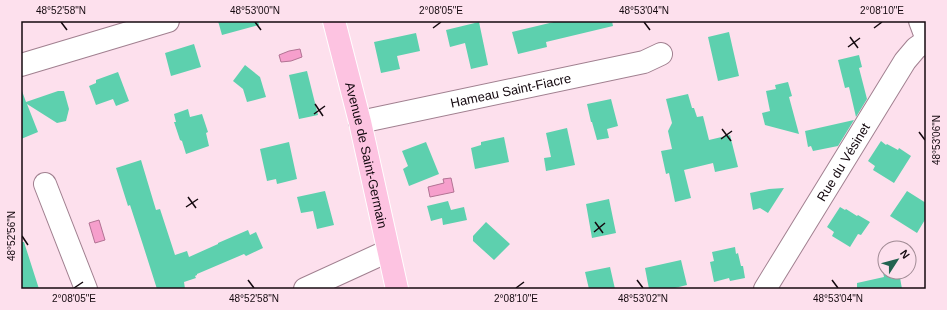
<svg xmlns="http://www.w3.org/2000/svg" width="947" height="310" viewBox="0 0 947 310" font-family="Arial,sans-serif">
<style>
.water{fill:#f69fcc;stroke:#b27293}
.building{fill:#5dd0ae}
.lines{fill:none;stroke-linecap:round;stroke-linejoin:round}
.minor-casing{stroke:#a18090;stroke-width:24}
.major-casing{stroke:#fff;stroke-width:24}
.minor{stroke:#fff;stroke-width:22}
.major{stroke:#fdc3e1;stroke-width:22}
.ticks{fill:none;stroke:#14090f;stroke-width:1.5}
.labels{text-anchor:middle;stroke-width:3.5;stroke-linejoin:round;paint-order:stroke}
.street-label{font-size:13px;fill:#14090f;stroke:#fde0ed}
.neatline{fill:none;stroke:#14090f;stroke-width:1.5}
.ticks-label{font-size:10px;text-anchor:middle;fill:#14090f}
</style>
<rect width="100%" height="100%" fill="#fde0ed"/>
<path class="water" d="M300,49l2,8 -11,4 -10,1 -2,-7 10,-4z
M451,178l3,14 -24,5 -2,-10 16,-4 -1,-4z
M99,220l6,20 -10,3 -6,-20z"/>
<path class="building" d="M218,21h40l1,4 -37,10z
M558,21h54l1,5 -67,16 1,5 -29,7 -6,-22z
M479,22l9,43 -17,4 -6,-26 -15,4 -4,-17z
M729,32l10,44 -21,5 -10,-44z
M416,33l4,18 -23,5 3,13 -19,4 -7,-31z
M194,44l7,23 -30,9 -6,-23z
M859,55l3,12 -3,1 8,31 -11,18 -7,-30 -4,1 -7,-28z
M245,65l15,12 6,20 -19,5 -4,-13 -10,-8z
M307,71l11,44 -19,4 -10,-44z
M118,72l11,29 -13,5 -3,-7 -17,6 -7,-19 7,-3v-3z
M788,82l4,14 -3,1 10,37 -34,-9 -3,-12 8,-2 -4,-20 10,-2 -1,-4z
M22,91l4,11 32,-11h6l5,18 -3,12 -9,2 -30,-19 11,28 -17,7v-47z
M688,94l4,14h2l3,9 6,-1 6,24 21,-5 8,32 -23,5 -2,-9 -29,7 7,28 -16,4 -6,-29 -3,1 -5,-23 11,-2 -4,-18 4,-8 -6,-24z
M611,99l7,27 -11,3 2,9 -12,2 -5,-18h-1l-4,-18z
M188,109l2,8 12,-3 6,18 -2,1 3,13 -23,8 -4,-13 -2,-1 -6,-18h2l-2,-8z
M854,120l-16,26 -25,5 -2,-5 -3,1 -3,-16z
M567,128l8,37 -29,6 -2,-13 7,-1 -5,-24z
M504,137l5,25 -34,7 -4,-21 10,-3v-3z
M881,141l5,4 1,-1 11,6 1,-2 12,8 -17,27 -21,-13 2,-4 -7,-5z
M289,142l8,37 -20,5 -1,-5 -9,2 -7,-32z
M426,142l13,32 -30,12 -6,-17 5,-3 -6,-15z
M141,160l15,50 4,-1 15,46 12,-4 2,6 29,-13v-1l30,-13 2,5 6,-3 7,16 -17,8 -2,-2 -47,20v1l-2,1 1,2 -12,4 1,7h-28l-14,-44 -13,-40 -2,1 -12,-38z
M784,188l-16,25 -8,-5 -7,2 -3,-17 19,-4z
M325,191l9,34 -17,4 -4,-18 -12,2 -4,-16z
M907,191l19,12v15l-9,15 -27,-17z
M609,199l7,34 -24,5 -6,-34z
M448,201l3,9 13,-3 3,13 -24,5 -1,-7 -11,3 -4,-15z
M840,207l5,3 1,-1 11,7 1,-1 12,7 -9,13 -3,-1 -8,13 -18,-11 2,-4 -7,-5z
M486,222l24,22 -16,16 -21,-19v-5z
M21,242h3l15,47h-18z
M735,247l1,7 2,-1 3,13h2l2,12 -15,3 -1,-3 -15,4 -4,-20 4,-1 -2,-9z
M681,260l6,25 -16,4h-22l-4,-21z
M610,267l5,22h-26l-4,-17z
M883,272h16l3,17h-45v-6l27,-6z"/>
<g class="lines">
<g class="minor-casing">
<g id="minor">
<path d="M920,21l6,16"/>
<path d="M21,65l147,-44"/>
<path id="s1" d="M360,122l284,-60 17,-8"/>
<path d="M45,184l41,105"/>
<path d="M305,289l83,-38"/>
<path id="s2" d="M765,289l140,-228 11,-13 10,-7"/>
</g>
</g>
<g class="major-casing">
<g id="major">
<path id="s3" d="M334,21l26,101 37,167"/>
</g>
</g>
<use href="#minor" class="minor"/>
<use href="#major" class="major"/>
</g>
<path class="ticks" d="M61,22l6,8M255,22l6,8M644,22l6,8M433,28l8,-6M874,28l8,-6M850,37l8,11M848,47l12,-9M315,104l8,12M314,114l11,-8M722,129l9,12M919,132l6,8M721,139l11,-8M188,197l8,11M186,207l12,-8M595,222l8,11M594,232l11,-9M22,236l6,9M248,280l6,8M637,280l6,8M832,280l6,8M74,288l9,-6M516,288l8,-6"/>
<g class="labels">
<g class="street-label">
<text dy="5" stroke="none"><textPath href="#s1" startOffset="154">Hameau Saint-Fiacre</textPath></text>
<text dy="5" stroke="none"><textPath href="#s3" startOffset="138">Avenue de Saint-Germain</textPath></text>
<text dy="5" stroke="none"><textPath href="#s2" startOffset="149">Rue du Vésinet</textPath></text>
</g>
</g>
<rect width="947" height="310" fill="none" stroke="#fde0ed" stroke-width="44"/>
<g transform="translate(897 260) rotate(54)"><circle r="19" fill="#fde0ed" stroke="#a08a94"/>
<path d="M0-3L7 15L0 10L-7 15Z" fill="#226350"/>
<text y="-6" font-size="11" font-weight="bold" text-anchor="middle" fill="#14090f">N</text>
</g>
<rect x="22" y="22" width="903" height="266" class="neatline"/>
<g class="ticks-label">
<text x="61" y="14">48°52'58"N</text>
<text x="255" y="14">48°53'00"N</text>
<text x="441" y="14">2°08'05"E</text>
<text x="644" y="14">48°53'04"N</text>
<text x="882" y="14">2°08'10"E</text>
<text transform="translate(936 140) rotate(-90)" y="4">48°53'06"N</text>
<text transform="translate(11 236) rotate(-90)" y="4">48°52'56"N</text>
<text x="74" y="302">2°08'05"E</text>
<text x="254" y="302">48°52'58"N</text>
<text x="516" y="302">2°08'10"E</text>
<text x="643" y="302">48°53'02"N</text>
<text x="838" y="302">48°53'04"N</text>
</g>
</svg>
